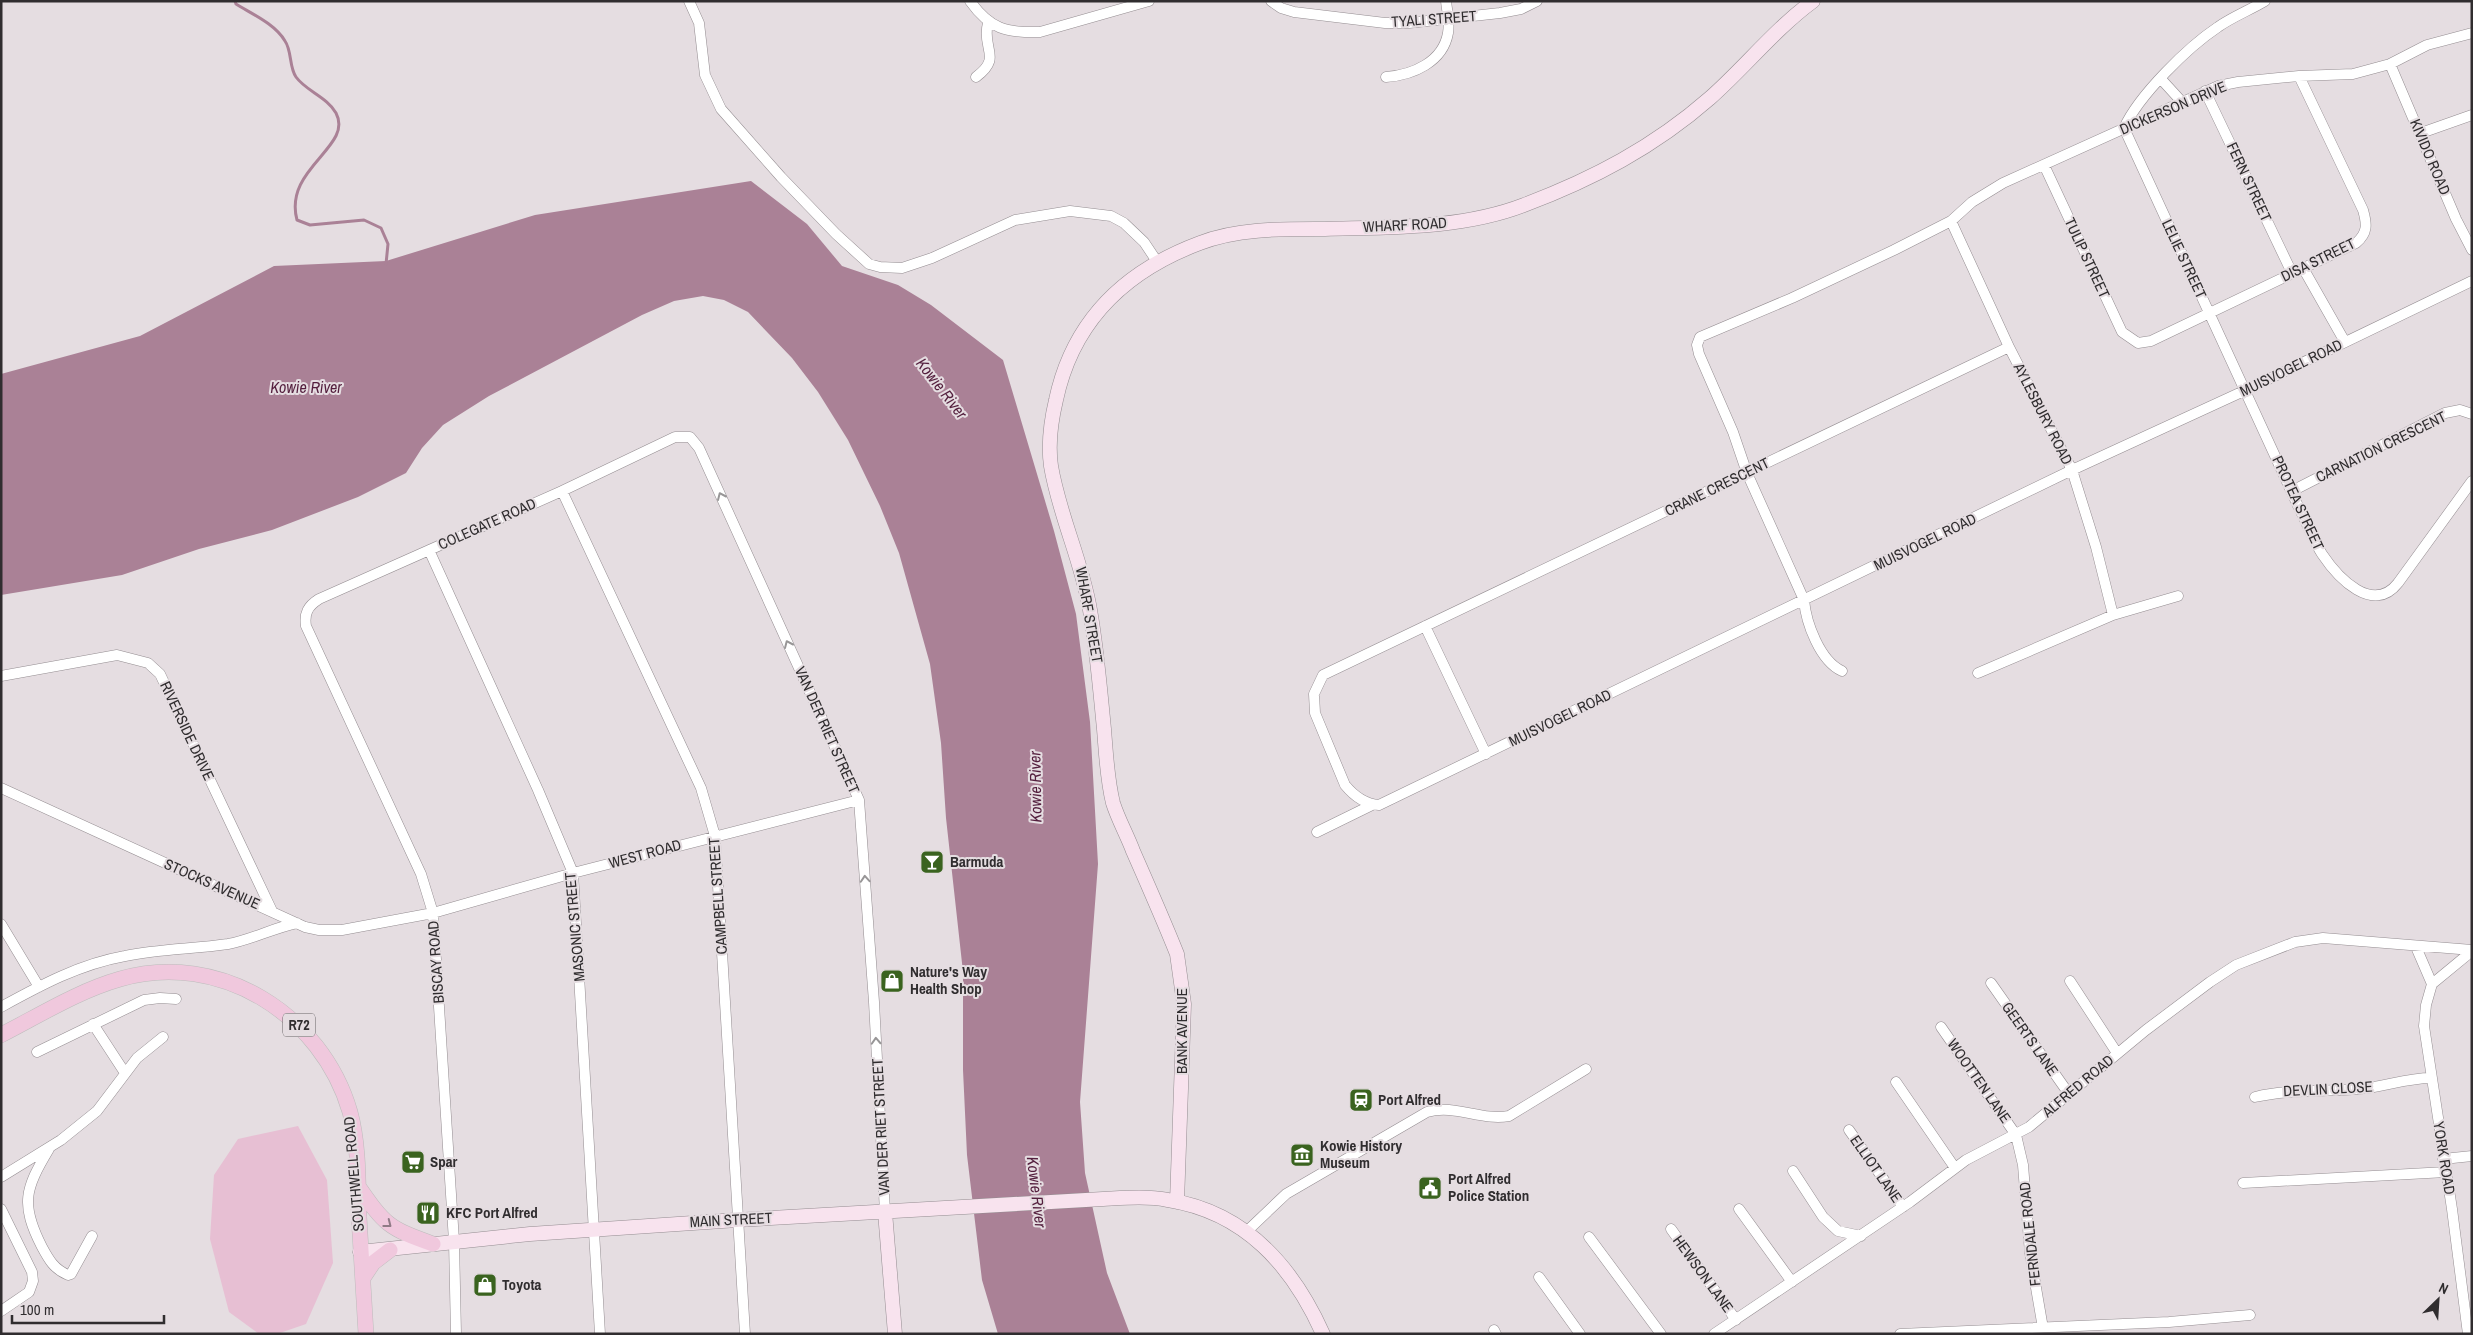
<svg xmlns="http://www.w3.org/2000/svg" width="2473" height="1335" viewBox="0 0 2473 1335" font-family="'Archivo Narrow',sans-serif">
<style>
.green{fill:#e7bfd3}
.water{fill:#aa8196}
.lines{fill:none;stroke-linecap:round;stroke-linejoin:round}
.stream{stroke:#aa8196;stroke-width:3}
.street-casing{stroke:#948d91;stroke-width:11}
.secondary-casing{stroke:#948d91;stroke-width:15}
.primary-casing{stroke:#bdbcbc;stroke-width:16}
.street{stroke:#fff;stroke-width:10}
.secondary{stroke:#f8e3ee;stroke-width:14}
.primary{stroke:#f0c8dd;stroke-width:15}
.oneway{stroke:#989697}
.oneway2{stroke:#907a86}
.labels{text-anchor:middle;stroke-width:4;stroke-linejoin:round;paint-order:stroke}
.shield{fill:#e5dde1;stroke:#666264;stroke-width:1}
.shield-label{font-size:14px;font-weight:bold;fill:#302d2f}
.street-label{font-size:15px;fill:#302d2f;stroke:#e5dde1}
.poi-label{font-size:15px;font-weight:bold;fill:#302d2f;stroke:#e5dde1;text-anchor:start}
.water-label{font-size:16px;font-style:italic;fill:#541f3e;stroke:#e5dde1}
</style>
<rect width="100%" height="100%" fill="#e5dde1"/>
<path class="green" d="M298,1126l29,54 6,83 -27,61 -29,10h-18l-30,-22 -19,-73 4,-64 24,-36z"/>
<path class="water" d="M751,181l56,43 35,42 56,19 33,20 72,55 51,171 22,83 14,108 8,142 -18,238 5,71 22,100 23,61h-132l-16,-54 -15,-125 -4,-85v-98l-17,-154 -5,-75 -11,-79 -31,-111 -19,-47 -32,-66 -30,-48 -26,-34 -44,-46 -24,-12 -21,-4 -29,5 -32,14 -153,81 -46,29 -21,23 -16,25 -48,24 -86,33 -73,19 -77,26 -121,20v-221l139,-38 134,-70 112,-5 149,-46z"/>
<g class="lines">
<path class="stream" d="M235,1l1,3c16,10 39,20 49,37 7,10 4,26 11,36 10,14 31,20 40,36 18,34 -53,55 -39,107l13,5 54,-5 17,8 7,16 -2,20"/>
<g class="street-casing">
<path id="street" d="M689,1l10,22 6,52 16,34 60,68 55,57 33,30 11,3 22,1 30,-10 83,-38 55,-9 41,5 13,7 20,19 14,21
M970,1c20,28 36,32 70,31l109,-31
M1271,1l10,7 13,4 91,11h24l91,-10 21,-4 16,-8
M2390,64l66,155 16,31
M976,77c27,-20 5,-28 12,-54
M1386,77c27,-2 57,-15 62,-44 2,-10 -1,-22 -2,-32
M2161,79l21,23
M2205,91l87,182
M2124,128l175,380c8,15 14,32 23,46 16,24 51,61 76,29l74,-102
M2124,128c15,-33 64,-81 94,-101 14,-10 32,-17 47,-26
M2421,133l51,-18
M2044,165l78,167 16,11 13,-2 205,-98c12,-10 11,-19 7,-33l-64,-134
M1951,221l58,126 63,123 24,77 17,68
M2303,268l42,74
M2009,347l-686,328 -9,19 1,19 30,72c9,11 19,19 34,20l693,-335 174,-80 226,-109
M562,491l139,297 14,48 30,498
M2292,491l153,-78 15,-3 12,4
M429,550l109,240 35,83 27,461
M1425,626l61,128
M1842,671c-22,-10 -36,-48 -38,-71l-57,-127 -14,-41 -34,-78 -2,-9 3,-8 92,-39 102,-48 57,-29 21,-19 31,-19 215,-97 20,-4 61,-6 54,-2 37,-10 37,-19 45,-12
M1978,673l135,-58 65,-19
M1,676l116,-21 31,8 12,11 112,237
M1,788l304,139 14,3h23l91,-17 140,-40 286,-73
M1317,832l55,-27
M1,924l38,63
M2416,947l16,37 -6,21 -2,21 28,183 16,125
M2070,981l47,72
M1991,983l78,111
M2432,984l40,-33
M1,1007c40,-22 79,-43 124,-51 34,-7 69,-7 103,-12 23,-4 45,-16 69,-21
M93,1024l32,49
M1941,1027l75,108 7,30 7,88 14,81
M37,1052l107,-52 16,-2 16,1
M1896,1082l59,86
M2255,1097c34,-8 68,-5 104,-8 25,-2 47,-11 72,-11
M1849,1130l54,77
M49,1149c-24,40 -29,55 -7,98 7,13 12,22 26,28l3,-1 21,-38
M2443,1159l29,-3
M1793,1171l30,46 15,14 23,5
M1,1177l60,-37 36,-29 40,-53 26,-21
M2243,1183l203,-11
M1,1209l31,63 1,9 -4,11 -28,19
M1739,1209l53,73
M1671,1229l65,91
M1246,1232l40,-38 141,-82c28,-8 54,9 82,4l77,-47
M1589,1237l72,97
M1539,1277l41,57
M1494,1330l2,4
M456,1334l-2,-93 -21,-328 -12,-39 -115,-248c-2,-13 2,-20 13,-27l243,-108 113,-54h15l9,11 160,352 15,202 11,210
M1714,1334l196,-132 56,-42 63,-33 117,-97 64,-48 26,-17 59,-23 28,-4 149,12
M1900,1334l269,-12 81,-7"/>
</g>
<g class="secondary-casing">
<path id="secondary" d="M1177,1202l7,-198 -7,-50c-14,-35 -29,-69 -44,-103 -6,-16 -15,-32 -20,-48 -6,-24 -7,-50 -9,-74 -4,-40 -7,-79 -14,-119 -8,-49 -31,-95 -39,-144 -3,-21 0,-45 5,-66 17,-80 69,-129 144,-157 38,-15 84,-14 125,-14 65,-2 137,0 199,-24 69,-26 130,-58 186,-107 35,-31 65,-69 103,-97
M885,1212l10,122
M360,1252l170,-18 207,-14 366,-21c21,-1 43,-3 65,1 77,12 124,65 155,134"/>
</g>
<g class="primary-casing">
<path id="primary" d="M1,1035c39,-20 77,-44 119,-56 100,-29 202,36 230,133 9,33 8,71 9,105 2,39 5,78 7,117
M358,1186c27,39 30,42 75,58
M363,1278l10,-15 17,-13"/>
</g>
<use href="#street" class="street"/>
<use href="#secondary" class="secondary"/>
<use href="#primary" class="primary"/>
</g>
<defs><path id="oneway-chevron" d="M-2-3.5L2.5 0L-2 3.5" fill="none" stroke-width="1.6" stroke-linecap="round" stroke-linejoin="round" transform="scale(1.25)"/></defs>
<g class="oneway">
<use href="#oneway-chevron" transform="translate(721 496) rotate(-114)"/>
<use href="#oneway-chevron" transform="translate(788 644) rotate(-114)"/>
<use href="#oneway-chevron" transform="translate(865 879) rotate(-94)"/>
<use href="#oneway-chevron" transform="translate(876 1041) rotate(-93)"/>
</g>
<use class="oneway2" href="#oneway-chevron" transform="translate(388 1224) rotate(38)"/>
<defs>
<g id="bar-square" transform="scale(1.25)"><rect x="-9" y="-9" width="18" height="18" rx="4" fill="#3a631f" stroke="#e5dde1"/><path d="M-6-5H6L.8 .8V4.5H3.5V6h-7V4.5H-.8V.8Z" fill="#fff"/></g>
<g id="shop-square" transform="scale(1.25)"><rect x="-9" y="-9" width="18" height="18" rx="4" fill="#3a631f" stroke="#e5dde1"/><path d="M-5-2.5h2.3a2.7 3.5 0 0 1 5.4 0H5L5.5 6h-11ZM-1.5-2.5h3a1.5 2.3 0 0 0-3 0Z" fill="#fff"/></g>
<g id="station-square" transform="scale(1.25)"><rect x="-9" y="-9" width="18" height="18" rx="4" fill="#3a631f" stroke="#e5dde1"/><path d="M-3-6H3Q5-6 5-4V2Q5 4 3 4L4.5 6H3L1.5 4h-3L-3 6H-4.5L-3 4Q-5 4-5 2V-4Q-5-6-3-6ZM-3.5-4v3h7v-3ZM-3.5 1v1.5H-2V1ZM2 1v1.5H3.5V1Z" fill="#fff"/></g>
<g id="museum-square" transform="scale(1.25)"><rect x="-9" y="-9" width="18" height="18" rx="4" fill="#3a631f" stroke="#e5dde1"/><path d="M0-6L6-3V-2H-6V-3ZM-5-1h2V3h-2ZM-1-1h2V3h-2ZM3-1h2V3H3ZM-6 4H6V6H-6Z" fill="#fff"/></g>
<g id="supermarket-square" transform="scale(1.25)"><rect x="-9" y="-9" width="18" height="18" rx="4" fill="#3a631f" stroke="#e5dde1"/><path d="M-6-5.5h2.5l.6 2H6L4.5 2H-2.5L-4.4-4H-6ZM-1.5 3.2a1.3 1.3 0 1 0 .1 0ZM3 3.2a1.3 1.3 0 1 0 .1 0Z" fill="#fff"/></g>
<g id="civic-square" transform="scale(1.25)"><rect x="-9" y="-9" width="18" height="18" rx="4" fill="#3a631f" stroke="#e5dde1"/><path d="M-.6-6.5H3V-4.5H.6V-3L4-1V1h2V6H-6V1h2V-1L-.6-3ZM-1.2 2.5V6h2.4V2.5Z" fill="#fff"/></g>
<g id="restaurant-square" transform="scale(1.25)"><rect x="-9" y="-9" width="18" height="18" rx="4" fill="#3a631f" stroke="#e5dde1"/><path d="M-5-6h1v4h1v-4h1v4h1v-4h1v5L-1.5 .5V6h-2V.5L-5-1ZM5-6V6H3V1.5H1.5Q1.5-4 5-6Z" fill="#fff"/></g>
</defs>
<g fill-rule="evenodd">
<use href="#bar-square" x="932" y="862"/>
<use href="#shop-square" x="892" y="981"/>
<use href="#station-square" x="1361" y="1100"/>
<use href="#museum-square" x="1302" y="1155"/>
<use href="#supermarket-square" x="413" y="1162"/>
<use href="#civic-square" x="1430" y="1188"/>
<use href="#restaurant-square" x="428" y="1213"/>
<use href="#shop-square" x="485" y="1285"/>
</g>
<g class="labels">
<rect class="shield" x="283" y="1013.5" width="32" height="23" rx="4"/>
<g class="shield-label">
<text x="299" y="1030">R72</text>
</g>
<g class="street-label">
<text transform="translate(1434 19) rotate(-4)" y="5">TYALI STREET</text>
<text transform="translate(2173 108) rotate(-23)" y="5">DICKERSON DRIVE</text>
<text transform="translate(2430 157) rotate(67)" y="5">KIVIDO ROAD</text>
<text transform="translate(2249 182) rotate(65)" y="5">FERN STREET</text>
<text transform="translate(1405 225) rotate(-3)" y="5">WHARF ROAD</text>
<text transform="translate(2087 258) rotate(65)" y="5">TULIP STREET</text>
<text transform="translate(2184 259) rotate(65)" y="5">LELIE STREET</text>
<text transform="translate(2318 260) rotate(-26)" y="5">DISA STREET</text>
<text transform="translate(2291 368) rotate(-26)" y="5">MUISVOGEL ROAD</text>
<text transform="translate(2043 414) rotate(63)" y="5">AYLESBURY ROAD</text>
<text transform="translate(2381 447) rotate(-26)" y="5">CARNATION CRESCENT</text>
<text transform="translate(1717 487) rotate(-26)" y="5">CRANE CRESCENT</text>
<text transform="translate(2298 503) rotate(65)" y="5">PROTEA STREET</text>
<text transform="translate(487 524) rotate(-24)" y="5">COLEGATE ROAD</text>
<text transform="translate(1925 542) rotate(-26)" y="5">MUISVOGEL ROAD</text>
<text transform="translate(1089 615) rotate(80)" y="5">WHARF STREET</text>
<text transform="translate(1560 718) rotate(-26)" y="5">MUISVOGEL ROAD</text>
<text transform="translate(827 730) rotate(66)" y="5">VAN DER RIET STREET</text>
<text transform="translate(187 731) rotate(65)" y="5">RIVERSIDE DRIVE</text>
<text transform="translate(645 854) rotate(-15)" y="5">WEST ROAD</text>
<text transform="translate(212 884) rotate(24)" y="5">STOCKS AVENUE</text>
<text transform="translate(718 896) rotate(-94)" y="5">CAMPBELL STREET</text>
<text transform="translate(575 927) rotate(-95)" y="5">MASONIC STREET</text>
<text transform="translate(436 962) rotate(-94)" y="5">BISCAY ROAD</text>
<text transform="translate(1182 1031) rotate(-90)" y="5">BANK AVENUE</text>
<text transform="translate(2030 1039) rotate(55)" y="5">GEERTS LANE</text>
<text transform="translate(1979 1081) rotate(55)" y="5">WOOTTEN LANE</text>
<text transform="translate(2078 1086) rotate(-40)" y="5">ALFRED ROAD</text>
<text transform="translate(2328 1089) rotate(-3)" y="5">DEVLIN CLOSE</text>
<text transform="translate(881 1127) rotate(-93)" y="5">VAN DER RIET STREET</text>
<text transform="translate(2444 1158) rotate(81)" y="5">YORK ROAD</text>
<text transform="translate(1876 1169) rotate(55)" y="5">ELLIOT LANE</text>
<text transform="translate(354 1174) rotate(-95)" y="5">SOUTHWELL ROAD</text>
<text transform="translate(731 1220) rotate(-3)" y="5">MAIN STREET</text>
<text transform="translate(2030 1234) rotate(-96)" y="5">FERNDALE ROAD</text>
<text transform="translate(1703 1274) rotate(54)" y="5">HEWSON LANE</text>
</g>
<g class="poi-label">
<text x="950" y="867">Barmuda</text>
<text x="910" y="977">Nature's Way<tspan x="910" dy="17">Health Shop</tspan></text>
<text x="1378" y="1105">Port Alfred</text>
<text x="1320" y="1151">Kowie History<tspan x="1320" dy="17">Museum</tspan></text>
<text x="430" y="1167">Spar</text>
<text x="1448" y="1184">Port Alfred<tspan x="1448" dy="17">Police Station</tspan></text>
<text x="446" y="1218">KFC Port Alfred</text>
<text x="502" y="1290">Toyota</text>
</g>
<g class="water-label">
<text x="306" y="393">Kowie River</text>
<text transform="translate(942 388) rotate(52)" y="6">Kowie River</text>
<text transform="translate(1035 787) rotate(-91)" y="6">Kowie River</text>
<text transform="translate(1037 1192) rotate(83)" y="6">Kowie River</text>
</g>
</g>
<rect width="2473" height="1335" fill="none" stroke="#302d2f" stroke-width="5"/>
<g transform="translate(2438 1300) rotate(25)" stroke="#e5dde1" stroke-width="4" paint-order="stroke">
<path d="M0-4L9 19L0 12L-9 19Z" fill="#302d2f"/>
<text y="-8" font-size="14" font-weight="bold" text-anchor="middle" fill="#302d2f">N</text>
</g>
<path d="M12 1315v8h152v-8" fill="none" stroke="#302d2f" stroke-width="2.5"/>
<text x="20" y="1315" font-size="15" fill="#302d2f" stroke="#e5dde1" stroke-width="4" paint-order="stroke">100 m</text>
</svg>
